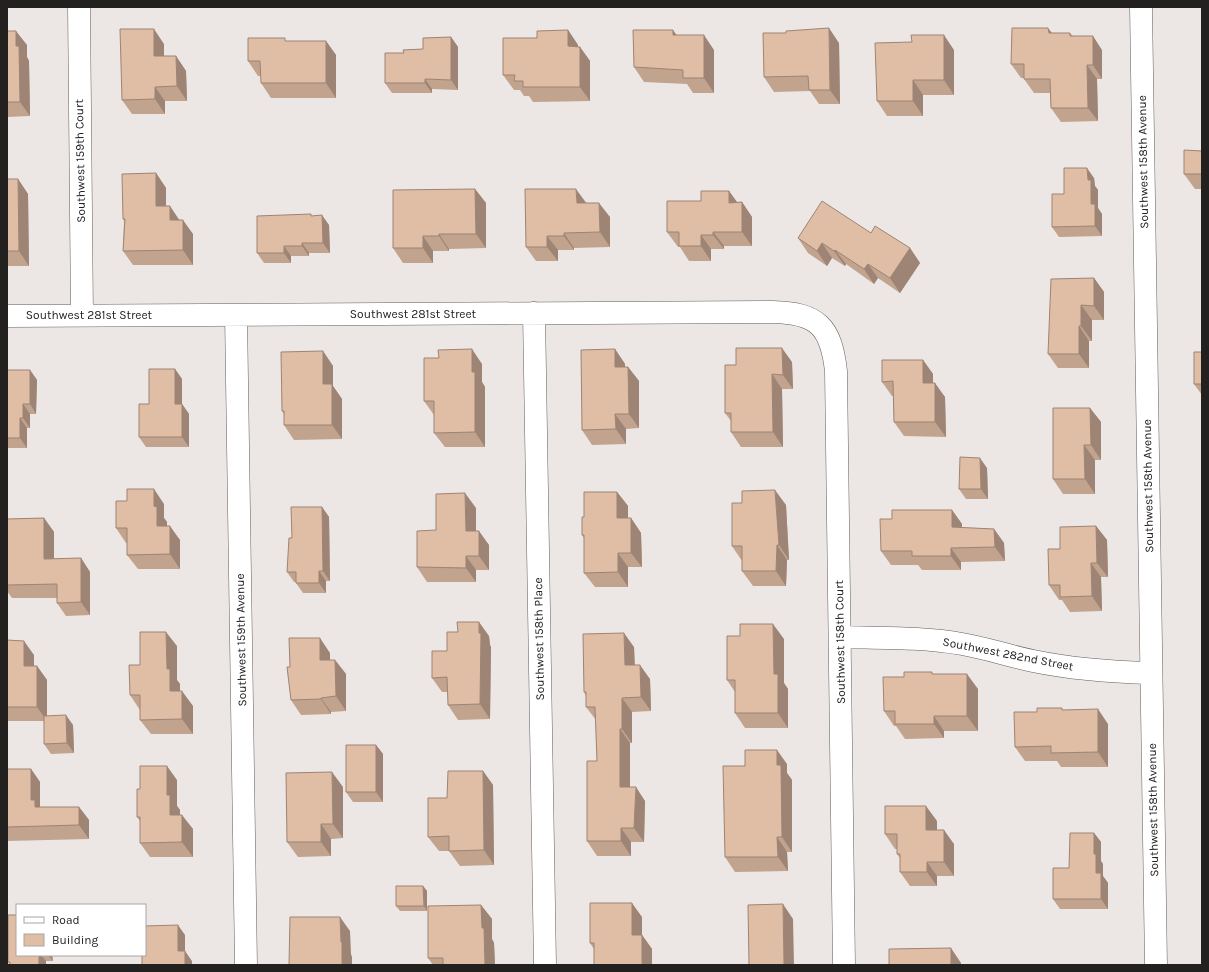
<svg xmlns="http://www.w3.org/2000/svg" width="1209" height="972" viewBox="0 0 1209 972" font-family="Karla,sans-serif">
<style>
.lines{fill:none;stroke-linecap:round;stroke-linejoin:round}
.minor-casing{stroke:#625e5c;stroke-width:23}
.minor{stroke:#fff;stroke-width:22}
.wall{fill:#c1a38e}
.shaded-wall{fill:#9d8474}
.building{fill:#e0bda5;stroke:#9d8474}
.labels{text-anchor:middle;stroke-width:3.5;stroke-linejoin:round;paint-order:stroke}
.street-label{font-size:12px;fill:#232120;stroke:#fff}
</style>
<rect width="100%" height="100%" fill="#ece7e5"/>
<g class="lines">
<g class="minor-casing">
<path id="minor" d="M79,7l3,308
M1141,7l15,958
M534,313l11,652
M236,315l10,650
M7,316l766,-4c45,1 58,15 63,59l8,594
M840,637c41,1 82,0 122,7 24,4 47,12 71,17 39,8 78,11 118,12"/>
</g>
<use href="#minor" class="minor"/>
</g>
<path class="wall" d="M1048,28l4,5h18l3,3 29,14v29h-5l1,42 -37,1 -10,-14 -1,-15h-16l-10,-14v-1h-3l-10,-14z
M568,30l10,15v2h2l10,14v40l-57,1 -4,-6h-5l-4,-6h-6l-11,-15z
M7,31l20,14v12l2,4 1,55 -23,1z
M677,35l37,15v43h-21l-6,-9 -43,-2 -10,-15z
M451,37l7,10v43l-26,-1v4h-40l-7,-10 19,-30 19,-4z
M287,41h39l10,14v43h-65l-10,-15v-7h-3l-10,-15z
M839,43l1,61h-21l-9,-13 -36,1 -10,-15z
M164,44v12h12l10,15 1,30h-22v13h-33l-10,-14z
M954,50v45h-31v21h-36l-10,-15z
M1202,151v38h-7l-11,-15z
M156,173l10,15v18l27,28v31h-60l-10,-14 1,-30 -1,-2z
M1094,178l1,8 3,4v18l4,6v22l-43,1 -7,-10z
M7,179h11l10,15 1,72h-22z
M475,189l11,14v45l-37,1v2h-16v12h-30l-10,-15z
M729,191l8,11h5l10,15v29h-28v3h-13v12h-22l-9,-14h-2l-11,-15 34,-31z
M586,203l24,14v30l-36,1v2h-16v11h-22l-10,-14z
M312,216l17,9 1,28h-21v3h-18v7h-27l-7,-10z
M871,233l39,15 10,15 -20,30 -22,-15 -4,6 -28,-20 -1,2 -13,-8 -5,8 -19,-13 -10,-15z
M1094,278l10,14v28h-12v21h-3v27h-31l-10,-14z
M615,349l10,15v3h3l11,14v47l-13,1v15l-34,1 -10,-15z
M323,351l10,15v20l9,13v40l-48,1 -10,-15v-11l-2,-3z
M1202,352v43l-8,-11z
M923,360l10,14v9l12,14 1,40 -42,-1 -10,-14 -1,-26h-1l-10,-14z
M792,362l1,27h-11l1,58h-42l-10,-15v-11l-6,-8 11,-48z
M482,364v18l3,5v60h-40l-11,-14v-18l-10,-14z
M175,369l7,10v25l7,10v33h-43l-7,-10 10,-33z
M7,370h23l7,10 -1,34h-6v14h-3v20h-20z
M1090,408l11,14v38h-6v34h-32l-10,-15z
M987,468l1,31h-22l-7,-10z
M617,492l11,14v12h3l10,15 1,34h-14v20h-33l-11,-14v-35l-2,-3 2,-18z
M164,504v14l3,4v4l13,14v29h-42l-11,-14v-12h-1l-10,-15z
M786,505l3,55h-2l-1,26h-33l-11,-15v-10l-10,-15z
M322,507l7,10 1,64h-4v12h-23l-7,-10v-1h-2l-7,-10 5,-34z
M476,508v23l13,14v25h-13v12h-49l-10,-15 19,-37z
M952,510l10,14v4l32,1 10,14 1,18 -44,1v8h-39l-4,-5h-27l-10,-14 11,-32z
M44,518l10,14v27l27,-1 9,14v43l-24,1 -9,-13v-5h-45l-5,-7v-72z
M1096,526l11,14 1,37h-7l1,34 -32,1 -8,-12h-3l-10,-15 11,-36z
M489,636l1,9 1,2 -1,72 -32,1 -10,-15v-13h-6l-10,-14 15,-27z
M784,639v44l4,6v39h-43l-10,-15v-21l-8,-12z
M7,640l27,15v11h3l10,14v36l26,9 1,28 -23,1 -7,-10v-23h-37z
M177,646v34l3,4v7l13,15v28h-42l-11,-14v-10l-10,-15 10,-30z
M634,647l1,18 15,14 1,32 -19,1v31h-2v44l15,14 -1,41h-13v14h-34l-10,-15 10,-80 -1,-41 -10,-13v-11l-2,-4z
M330,653v7h5l11,14v37l-15,1v2l-30,1 -10,-15 -1,-33z
M933,674l45,15v42h-34v7l-39,1 -9,-13h-2l-10,-15 20,-34z
M1063,710l45,14v43h-47l-4,-6h-32l-10,-14 22,-35z
M376,745l7,9v48h-30l-7,-10z
M787,764v9l5,7v72h-5l1,19 -53,1 -10,-15z
M7,769h24l9,13v25h39l10,13v19l-82,2z
M483,771l10,14 1,80 -34,1 -11,-15h-10l-11,-14 19,-39z
M177,780v26l3,4v5l13,14v28h-43l-10,-14v-22l-3,-4 3,-28z
M343,787v51l-12,1v17l-33,1 -11,-15z
M937,821v9l17,14v32h-17v10h-27l-10,-14v-14l-3,-4v-5h-2l-10,-15z
M1094,833l7,9v19l2,3v12l5,7v26h-48l-7,-10 16,-31z
M423,886l4,5v20h-27l-4,-5z
M481,905l11,14v20l2,4 1,22h-62l-5,-7z
M642,917v18l10,14v16h-58v-16l-4,-6z
M17,955h35l1,6h-7l-36,4 -2,-3z"/>
<path class="shaded-wall" d="M829,28l10,15 1,61 -10,-14z
M1048,28l10,14 -9,-9z
M154,29l10,15v27l-10,-15z
M568,30l10,15v16l-10,-15z
M673,30l10,14 -10,-9z
M16,31l11,14v12l2,4 1,55 -10,-14 -4,-56z
M704,35l10,15v43l-10,-15z
M944,35l10,15v45l-10,-15z
M1093,36l9,14v29l-9,-14z
M451,37l7,10v43l-7,-10z
M326,41l10,14v43l-10,-15z
M580,47l10,14v40l-10,-14z
M176,56l10,15 1,30 -10,-15z
M1087,65l10,14 1,42 -10,-13z
M425,79l7,10v4l-7,-10z
M913,80l10,15v21l-10,-15z
M155,87l10,14v13l-10,-15z
M1087,168l7,10 1,8 3,4v18l4,6v22l-7,-10 -7,-46z
M156,173l10,15v33l-10,-15z
M18,179l10,15 1,72 -10,-15z
M475,189l11,14v45l-10,-14z
M576,189l11,15 -10,-1z
M729,191l10,14 -10,-2z
M742,202l10,15v29l-10,-14z
M599,203l11,14v30l-10,-15z
M170,206l10,15 -10,-1z
M322,215l7,10 1,28 -7,-10z
M183,220l10,14v31l-10,-15z
M713,232l11,14v3l-11,-14z
M564,233l10,15v2l-10,-14z
M439,234l10,15v2l-10,-15z
M701,235l10,14v12l-10,-15z
M423,236l10,15v12l-10,-15z
M547,236l11,14v11l-11,-14z
M302,243l7,10v3l-7,-10z
M822,243l10,15 -5,8 -10,-15z
M284,246l7,10v7l-7,-10z
M910,248l10,15 -20,30 -10,-15z
M835,250l11,14 -1,2 -11,-15z
M868,264l10,14 -4,6 -10,-15z
M1094,278l10,14v28l-10,-14z
M1081,305l11,15v21l-11,-15z
M1079,326l10,15v27l-10,-14z
M782,348l10,14 1,27 -10,-14z
M472,349l10,15v18l3,5v60l-10,-15 -3,-60z
M615,349l10,15v17l-10,-14z
M323,351l10,15v20l9,13v40l-10,-14 -9,-41z
M923,360l10,14v23l-10,-14z
M628,367l11,14v47l-10,-14z
M175,369l7,10v25l7,10v33l-7,-10 -7,-33z
M30,370l7,10 -1,34 -6,-10z
M772,374l10,15 1,58 -10,-15z
M935,383l10,14 1,40 -11,-15z
M23,404l7,10v14l-7,-10z
M1090,408l11,14v38l-10,-15z
M615,414l11,15v15l-10,-15z
M20,418l7,10v20l-7,-10z
M1084,445l11,15v34l-10,-15z
M980,458l7,10 1,31 -7,-10z
M154,489l10,15v14l3,4v18l-10,-14 -3,-20z
M775,490l11,15 3,55 -10,-15z
M617,492l11,14v27l-11,-15z
M465,493l11,15v37l-10,-14z
M322,507l7,10 1,64 -7,-10z
M952,510l10,14 -1,17 -9,-14z
M44,518l10,14v40l-10,-13z
M631,518l10,15 1,34 -11,-14z
M170,526l10,14v29l-10,-15z
M1096,526l11,14 1,37 -11,-14z
M994,529l10,14 1,18 -10,-14z
M479,531l10,14v25l-10,-14z
M777,545l10,15 -1,26 -10,-15z
M951,548l10,14v8l-10,-14z
M618,553l10,14v20l-10,-15z
M466,556l10,14v12l-10,-14z
M81,558l9,14v43l-9,-13z
M1091,563l10,14 1,34 -10,-15z
M319,571l7,10v12l-7,-10z
M479,622l10,14 1,9 1,2 -1,72 -10,-15z
M773,624l11,15v44l4,6v39l-10,-15 -4,-39z
M166,632l11,14v34l3,4v22l-10,-15 -3,-22z
M624,633l10,14 1,32 -10,-14z
M320,638l10,15v21l-10,-14z
M24,641l10,14v25l-10,-14z
M335,660l11,14v37l-10,-15z
M640,665l10,14 1,32 -10,-14z
M37,666l10,14v41l-10,-14z
M967,674l11,15v42l-11,-15z
M182,691l11,15v28l-11,-15z
M321,698l10,14v2l-10,-15z
M622,698l10,14v31l-10,-14z
M1098,709l10,15v43l-10,-15z
M66,715l7,10 1,28 -7,-10z
M934,716l10,15v7l-10,-14z
M620,729l10,14v58l-10,-14z
M376,745l7,9v48l-7,-10z
M777,750l10,14v9l5,7v72l-10,-15 -5,-72z
M167,766l10,14v26l3,4v20l-10,-15 -3,-20z
M31,769l9,13v25l5,13 -14,-20z
M483,771l10,14 1,80 -10,-15z
M332,772l11,15v51l-10,-14z
M636,787l9,14 -1,41 -10,-14z
M926,806l11,15v23l-11,-14z
M79,807l10,13v19l-10,-14z
M182,815l11,14v28l-11,-15z
M321,824l10,15v17l-10,-14z
M621,828l10,14v14l-10,-15z
M944,830l10,14v32l-10,-14z
M1094,833l7,9v19l2,3v12l5,7v26l-7,-10 -5,-26 -2,-19z
M777,837l10,15 1,19 -10,-14z
M927,862l10,14v10l-10,-14z
M423,886l4,5v20l-3,-5z
M632,903l10,14v18l10,14v16h-10l-10,-30z
M783,904l10,15 1,46h-10z
M481,905l11,14v20l2,4 1,22h-10l-3,-37z
M340,917l10,14 1,23 1,3v8h-10l-1,-23z
M178,925l7,10v16l7,10v4h-7l-7,-14z
M951,948l10,15v2h-10z
M39,955h2l5,6v4h-7z
M48,955h4l1,6z"/>
<path class="building" d="M829,28l1,62h-21l-1,-14 -44,1 -1,-44h23v-2z
M1012,28h36l1,5h21v3h23v29h-6l1,43h-37l-1,-29h-26v-15h-13z
M120,29h34v27h22l1,30 -22,1v12l-33,1z
M568,30v16l12,1v40h-57v-6h-9l1,-6h-12v-37h34v-7z
M633,30h40v5h31v43h-21v-8l-49,-3z
M7,31h9v15h3l1,56h-13z
M911,35h33v45h-31v21h-36l-2,-58 37,-1z
M451,37v43l-26,-1v4h-40v-30h19l-1,-3 20,-1v-11z
M248,38h37v3h41v42h-65l-1,-22h-12z
M1184,150l18,1v23h-18z
M1064,168h23l1,12h3v24h4v22l-43,1v-33h12z
M156,173v33h14v14h13v30l-60,1 2,-32h-2l-1,-45z
M7,179h11l1,72h-12z
M475,189l1,45h-37v2h-16v12h-30v-58z
M525,189h51l1,14h22l1,29 -36,1v3h-17v11h-21z
M701,191h28v12l13,-1v30h-29v3h-12v11h-22v-14h-12v-31h34z
M822,201l49,32 4,-7 35,22 -20,30 -22,-14 -4,5 -29,-19 -1,1 -12,-8 -5,8 -19,-13z
M311,214v2l11,-1 1,28h-21v3h-18v7h-27v-37z
M1094,278v28l-13,-1v21h-2v28h-31l3,-75z
M736,348h46l1,27 -11,-1 1,58h-42v-19h-6v-48h11z
M472,349v23h3v60l-41,1v-32h-10v-43h15l-1,-8z
M615,349v18h13l1,47h-14l1,15 -34,1 -1,-80z
M323,351v33h9v41h-48v-14h-2l-1,-59z
M1194,352h8v32h-8z
M882,360h41v23h12v39h-41l-1,-41 -11,1z
M149,369h26v35h7v33h-43v-33h10z
M7,370h23v34h-7v14h-3v20h-13z
M1053,408h37l1,37h-7l1,34h-32z
M960,457l20,1 1,31h-22z
M127,489h27v17l3,1v19h13v28l-43,1v-27h-11v-27h11z
M775,490l4,55h-2l-1,26h-34v-25h-10v-43h10v-12z
M584,492h33v26h14v35h-13v19l-34,1v-38h-2v-18h2z
M465,493l1,38h13v25h-13v12l-49,-1v-36l19,-1v-36z
M291,507h31l1,64h-4v12h-23v-11h-9l2,-34h3z
M892,510h60v17l42,2 1,18 -44,1v8h-39v-5h-31l-1,-32h12z
M44,518v41l37,-1v44l-24,1v-19l-50,1v-66z
M1096,526l1,37h-6l1,33 -32,1v-12h-11l-1,-36h12v-22z
M457,622h22v11h2l-1,71 -32,1 -1,-28 -15,1v-27h15v-19h11z
M740,624h33l1,50h4v39h-43v-33h-8v-44h13z
M140,632h26l1,37h3v22h12v28l-42,1v-25h-10l-1,-30h11z
M624,633l1,32h15l1,32 -19,1v31h-2v58h16l-2,41h-13v13h-34v-80h10l-2,-54h-9v-15h-2l-1,-58z
M289,638h31v22h15l1,36 -15,2v1l-30,1 -4,-33h3z
M7,640l17,1v25h13v41h-30z
M904,672h28v2h35v42h-33v8h-39v-13h-11l-1,-34h21z
M1037,708h25v2l36,-1v43l-47,1v-7l-36,1 -1,-35h23z
M66,715l1,28 -23,1v-28z
M346,745h30v47h-30z
M745,750h32v15h4l1,72h-5l1,20h-53l-2,-91h22z
M140,766h27v29h3v20h12v27l-42,1v-26h-3v-28h3z
M7,769h24v31h4v7h44v18l-72,2z
M448,771h35l1,79 -35,1v-15l-21,1v-39h19z
M332,772l1,52h-12v18h-34l-1,-69z
M885,806h41v24h18v32h-17v10h-27v-18h-3v-20h-12z
M1070,833h24v21h2v19h5v26h-48v-31h16z
M396,886h27l1,20h-28z
M590,903h42v32h10v30h-48v-22h-4z
M783,904l1,61h-35l-1,-60z
M481,905l1,23h2l1,37h-42v-7h-15v-52z
M8,915h9v40h22v10h-29v-3h-2z
M290,917h50l1,25h1v23h-53z
M178,925v26h7v14h-43v-10h3v-29z
M951,948v17h-62v-16z"/>
<g class="labels">
<g class="street-label">
<text transform="translate(80 161) rotate(-91)" y="4">Southwest 159th Court</text>
<text transform="translate(1143 162) rotate(-91)" y="4">Southwest 158th Avenue</text>
<text x="413" y="318">Southwest 281st Street</text>
<text x="89" y="319">Southwest 281st Street</text>
<text transform="translate(1148 486) rotate(-91)" y="4">Southwest 158th Avenue</text>
<text transform="translate(539 639) rotate(-91)" y="4">Southwest 158th Place</text>
<text transform="translate(241 640) rotate(-91)" y="4">Southwest 159th Avenue</text>
<text transform="translate(840 642) rotate(-91)" y="4">Southwest 158th Court</text>
<text transform="translate(1008 654) rotate(11)" y="4">Southwest 282nd Street</text>
<text transform="translate(1153 810) rotate(-91)" y="4">Southwest 158th Avenue</text>
</g>
</g>
<rect width="1209" height="972" fill="none" stroke="#232120" stroke-width="16"/>
<rect x="16" y="904" width="130" height="52" fill="#ffffff" stroke="#a7a6a6"/>
<rect x="24" y="917" width="20" height="6" fill="#ffffff" stroke="#a7a6a6"/>
<text x="52" y="924" font-size="12" fill="#232120">Road</text>
<rect x="24" y="934" width="20" height="12" fill="#e0bda5" stroke="#a7a6a6"/>
<text x="52" y="944" font-size="12" fill="#232120">Building</text>
</svg>
